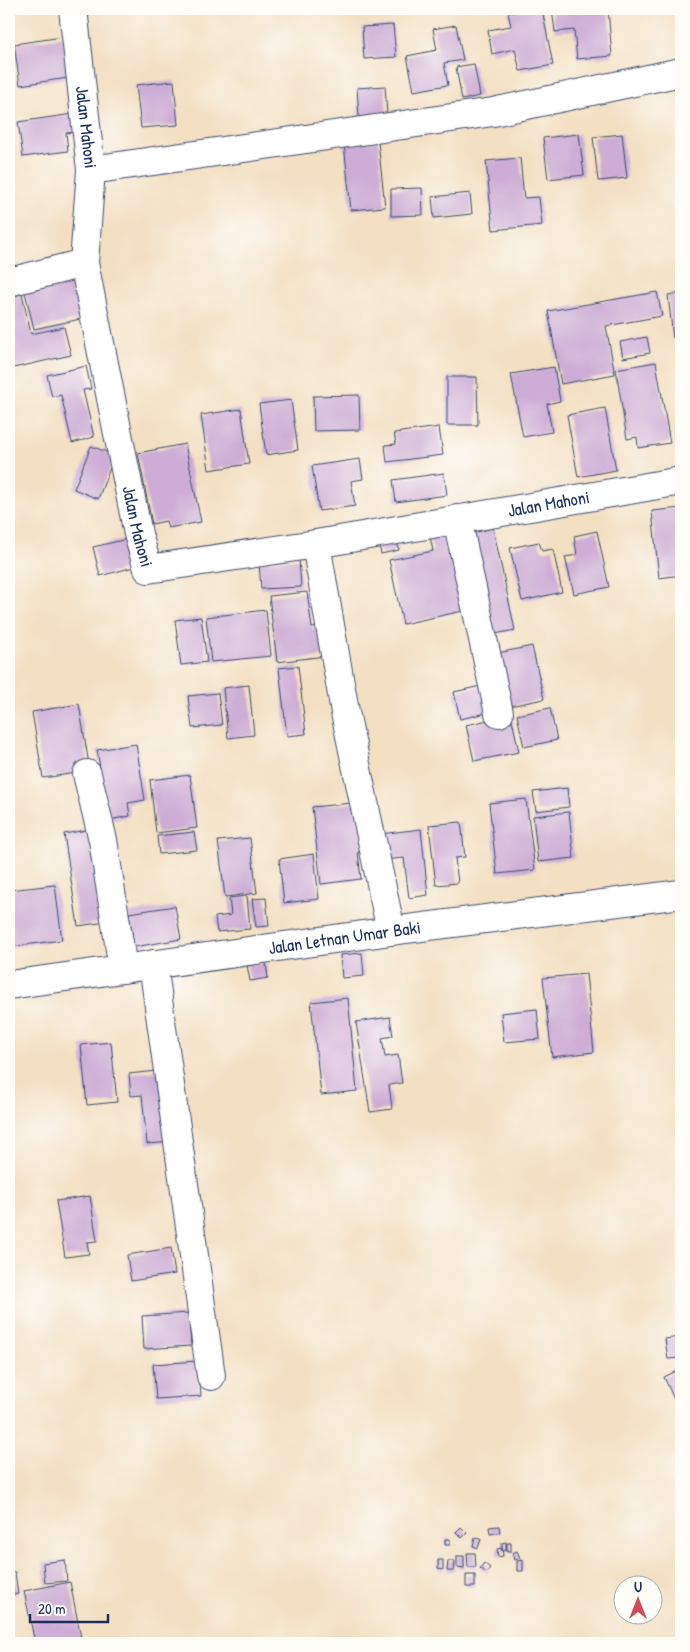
<svg xmlns="http://www.w3.org/2000/svg" width="690" height="1652" viewBox="0 0 690 1652" font-family="'Patrick Hand',sans-serif">
<style>
.building{fill:#cdadd5}
.lines{fill:none;stroke-linecap:round;stroke-linejoin:round}
.minor-casing{stroke:#3b496d;stroke-width:30}
.minor{stroke:#fff;stroke-width:28}
.labels{text-anchor:middle;stroke-width:4;stroke-linejoin:round;paint-order:stroke}
.street-label{font-size:18px;fill:#1b2f5e;stroke:#fdfcf7}
</style>
<rect width="100%" height="100%" fill="#fdfcf7"/>
<filter id="ink" filterUnits="userSpaceOnUse"><feTurbulence type="fractalNoise" baseFrequency=".02" numOctaves="2"/><feDisplacementMap in="SourceGraphic" scale="10" xChannelSelector="R" yChannelSelector="G"/><feConvolveMatrix kernelMatrix="1 2 1 2 8 2 1 2 1" color-interpolation-filters="sRGB"/></filter>
<filter id="wash" filterUnits="userSpaceOnUse"><feTurbulence type="fractalNoise" baseFrequency=".0096" numOctaves="4" result="noise"/><feDisplacementMap in="SourceGraphic" scale="20" xChannelSelector="R" yChannelSelector="G"/><feGaussianBlur stdDeviation="1.12" result="paint"/><feColorMatrix in="noise" values="0 0 0 0 0 0 0 0 0 0 0 0 0 0 0 0 0 1.4 0 .05"/><feComposite in="paint" operator="in"/></filter>
<g filter="url(#wash)">
<rect width="100%" height="100%" fill="#f3dfc2"/>
<g id="blocks">
<path class="building" d="M532,9h10l11,56 -33,6 -5,-22 -23,5 -4,-24 23,-4 -3,-13z
M552,9h56l4,47 -35,3 -3,-29 -19,2z
M393,25l3,32 -32,2 -2,-32z
M456,25l7,35 -19,3 4,22 -34,6 -7,-35 30,-6 -4,-21z
M63,37l5,41 -48,7 -6,-41z
M474,64l6,32 -18,4 -6,-33z
M174,81l4,44 -37,3 -5,-43z
M385,86l2,29 -28,2 -2,-29z
M73,114l2,18 -9,1 2,18 -45,6 -5,-35z
M579,134l5,41 -36,4 -5,-41z
M622,134l5,44 -29,3 -5,-44z
M378,141l7,66 -34,3 -7,-66z
M520,158l4,40 15,-1 3,28 -49,5 -7,-69z
M422,188l1,27 -32,1v-27z
M470,193l2,21 -38,4 -2,-21z
M76,276l9,42 -51,11 -10,-41z
M657,292l5,24 -56,10 9,48 -54,10 -13,-73z
M681,293v44l-8,1 -5,-43z
M22,294l9,40 33,-7 7,28 -62,14v-72z
M647,337l3,16 -27,5 -3,-16z
M656,362l14,81 -32,5 -1,-11 -10,2 -11,-70z
M86,366l5,23 -8,1 11,47 -22,6 -11,-48 -9,2 -5,-22z
M554,367l6,34 -13,3 5,28 -29,5 -12,-63z
M447,377h30l1,48h-31z
M359,395l1,35 -46,1 -1,-35z
M291,400l7,50 -32,5 -7,-51z
M605,408l11,62 -38,7 -11,-62z
M241,409l8,55 -40,6 -8,-55z
M439,427l4,28 -56,7 -2,-17 11,-1 -2,-11z
M185,444l16,78 -33,6 -2,-7 -14,3 -14,-71z
M91,446l24,9 -17,44 -24,-10z
M360,459l3,20 -12,2 4,25 -36,5 -7,-45z
M444,473l3,22 -51,7 -3,-22z
M681,508v67l-22,3 -7,-67z
M455,527l17,82 -69,15 -14,-64 44,-9 -4,-19z
M493,528l22,102 -25,5 -22,-101z
M597,531l12,56 -35,7 -9,-37 12,-2 -3,-19z
M395,532l4,18 -18,4 -4,-18z
M127,539l7,28 -34,9 -7,-29z
M539,542l3,9 11,-2 9,43 -40,9 -12,-53z
M299,559l2,28 -40,2 -2,-27z
M307,592l5,36 9,-1 4,29 -48,6 -8,-66z
M266,610l5,46 -60,6 -5,-45z
M201,617l6,45 -26,3 -6,-45z
M532,646l12,53 -39,8 -12,-53z
M298,666l8,68 -19,2 -8,-68z
M249,685l5,50 -26,3 -5,-50z
M485,685l6,27 -31,7 -6,-27z
M218,693l4,32 -30,3 -4,-32z
M79,704l11,67 -47,7 -11,-66z
M550,708l7,32 -33,7 -7,-32z
M511,715l8,37 -45,9 -8,-36z
M136,744l9,56 -17,3 2,13 -21,4 -12,-70z
M190,775l7,53 -41,5 -6,-53z
M567,788l2,19 -33,4 -3,-19z
M526,799l9,71 -38,4 -8,-71z
M362,802l5,49 -9,1 3,27 -40,5 -9,-77z
M569,812l5,46 -36,4 -5,-46z
M461,822l4,35 -10,1 3,25 -22,2 -7,-60z
M92,829l14,93 -28,4 -14,-92z
M421,829l7,66 -19,3 -5,-40 -21,2 -3,-26z
M194,832l3,18 -38,4 -2,-18z
M250,838l7,55 -32,4 -7,-56z
M314,854l5,45 -35,4 -5,-44z
M55,885l7,55 -53,7v-57z
M247,896l3,33 -33,3 -2,-15 16,-2 -2,-17z
M266,898l3,28 -13,1 -4,-28z
M175,906l6,33 -47,8 -5,-34z
M362,953l2,23 -22,2 -2,-23z
M266,963l2,15 -18,3 -3,-16z
M586,974l8,78 -42,5 -9,-79z
M348,998l9,93 -36,4 -10,-93z
M537,1009l3,30 -36,3 -3,-29z
M390,1017l3,19 -11,2 3,19 13,-2 4,28 -13,2 3,24 -22,3 -14,-90z
M111,1042l6,60 -30,3 -6,-60z
M166,1070l7,72 -26,2 -5,-49 -11,1 -2,-22z
M90,1196l7,45 -10,1 2,12 -24,3 -9,-56z
M171,1248l4,26 -44,7 -4,-26z
M189,1313l2,33 -47,3 -2,-33z
M680,1337l1,21 -13,1 -3,-20z
M199,1361l2,35 -45,3 -3,-35z
M681,1369v46l-17,-38z
M499,1526l1,6 -10,2 -1,-7z
M461,1527l6,6 -5,5 -6,-6z
M475,1538l6,1 -3,9 -5,-2z
M445,1539h5v6h-5z
M506,1542v8l-4,1v-8z
M507,1543h4v8h-4z
M502,1548l1,8 -5,1 -1,-8z
M517,1551l3,7 -5,2 -2,-7z
M467,1553h8l1,14h-8z
M457,1556h7v12l-7,-1z
M65,1560l2,21 -22,2 -2,-20z
M438,1560h5v10l-5,-1z
M523,1560v11h-6v-10z
M448,1561h7l-1,10h-7z
M484,1563l6,5 -4,5 -6,-5z
M15,1572l3,22 -9,1v-22z
M466,1575h9v12h-9z
M70,1582l12,61h-47l-11,-52z"/>
</g>
</g>
<g filter="url(#ink)">
<use href="#blocks" fill-opacity="0" stroke="#3b496d" stroke-width="1"/>
<g class="lines">
<g class="minor-casing">
<g id="minor">
<path id="s1" d="M73,9l18,161 -7,93 54,271 10,35 168,-25 365,-63"/>
<path d="M91,170l402,-58 188,-40"/>
<path d="M9,282l75,-19"/>
<path d="M457,519l42,194"/>
<path d="M316,544l29,168 46,219"/>
<path d="M87,774l16,66 20,129"/>
<path d="M153,964l58,412"/>
<path id="s2" d="M9,985l382,-54 290,-37"/>
</g>
</g>
<use href="#minor" class="minor"/>
</g>
</g>
<g class="labels">
<g class="street-label">
<text dy="6" stroke="none"><textPath href="#s1" startOffset="119">Jalan Mahoni</textPath></text>
<text dy="6" stroke="none"><textPath href="#s1" startOffset="974">Jalan Mahoni</textPath></text>
<text dy="6" stroke="none"><textPath href="#s1" startOffset="524">Jalan Mahoni</textPath></text>
<text dy="6" stroke="none"><textPath href="#s2" startOffset="339">Jalan Letnan Umar Baki</textPath></text>
</g>
</g>
<rect width="690" height="1652" fill="none" stroke="#fdfcf7" stroke-width="30"/>
<g transform="translate(638 1600)"><circle r="24" fill="#fdfcf7" stroke="#a3aaba"/>
<path d="M0-4L9 19L0 12L-9 19Z" fill="#d1495b"/>
<text y="-8" font-size="14" font-weight="bold" text-anchor="middle" fill="#1b2f5e">U</text>
</g>
<path d="M30 1614v8h78v-8" fill="none" stroke="#1b2f5e" stroke-width="2.5"/>
<text x="38" y="1614" font-size="15" fill="#1b2f5e" stroke="#fdfcf7" stroke-width="4" paint-order="stroke">20 m</text>
</svg>
